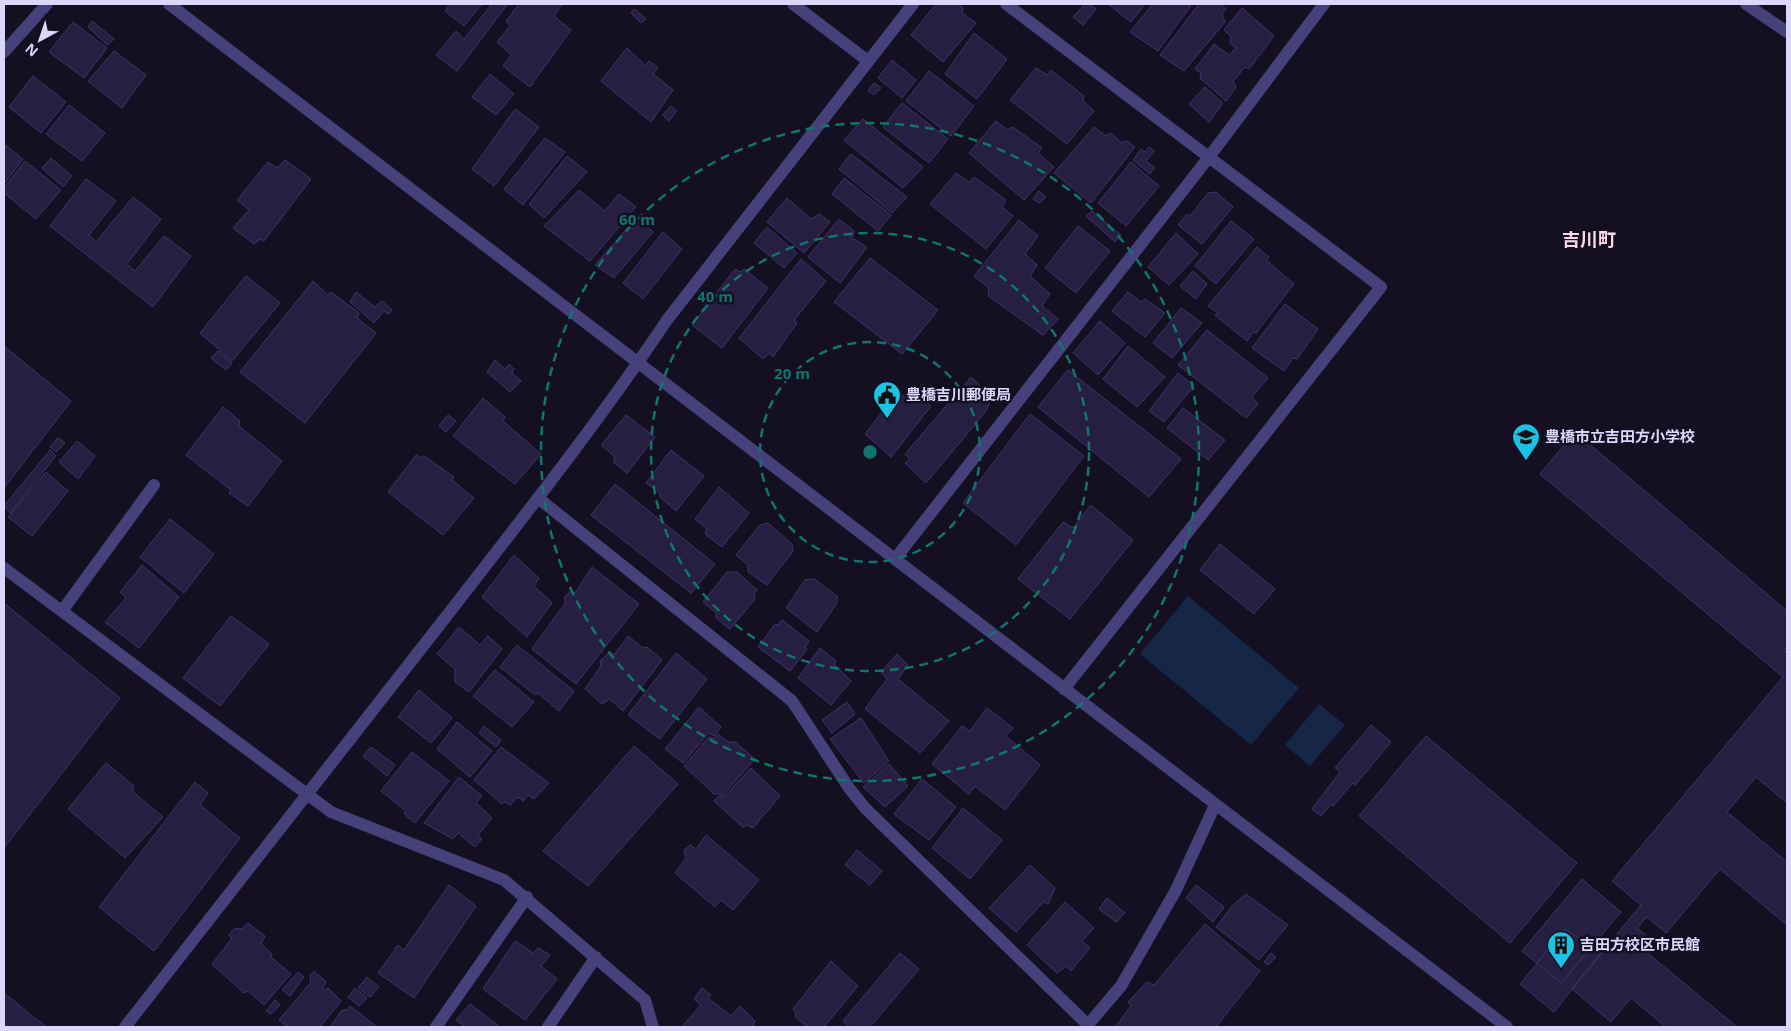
<svg xmlns="http://www.w3.org/2000/svg" width="1791" height="1031" viewBox="0 0 1791 1031" font-family="'Open Sans','Noto Sans JP',sans-serif">
<style>
.water{fill:#152647}
.building{fill:#271f41;stroke:#41336a}
.lines{fill:none;stroke-linecap:round;stroke-linejoin:round}
.minor{stroke:#46417b;stroke-width:12}
.tertiary{stroke:#46417b;stroke-width:12}
.ring{fill:none;stroke:#0f766e;stroke-width:2.5;stroke-dasharray:9 6}
.labels{text-anchor:middle;stroke-width:5;stroke-linejoin:round;paint-order:stroke}
.poi-label{font-size:15px;font-weight:bold;fill:#dcd6fa;stroke:#141022;text-anchor:start}
.quarter-label{font-size:18px;font-weight:bold;fill:#fbd7ec;stroke:#141022}
.centre{fill:#0f766e;stroke:#141022;stroke-width:2.5}
.ring-label{font-size:15px;text-anchor:middle;font-weight:bold;fill:#0f766e;stroke:#141022;stroke-width:5;stroke-linejoin:round;paint-order:stroke}
</style>
<rect width="100%" height="100%" fill="#141022"/>
<path class="water" d="M1188,596l111,92 -48,57 -111,-91z
M1319,704l26,21 -35,41 -25,-21z"/>
<path class="building" d="M450,4h32l-18,22 -19,-15z
M492,4l15,1 -50,66 -21,-16 20,-24 8,8z
M519,4h43l-8,12 17,14 -41,57 -27,-21 8,-11 -14,-13 13,-16 -4,-5z
M936,4h21l6,4 -1,5 14,10 -33,39 -32,-27z
M1085,4h4l7,5 -13,16 -10,-8z
M1108,4h37l-14,18z
M1153,4h39l-34,47 -28,-19z
M1199,4h21l6,5 -4,5 3,8 -41,49 -24,-16z
M1242,8l32,28 -25,33 -4,-2 -12,15 3,5 -10,14 -26,-23 1,-5 -6,-4 19,-25 15,11 7,-7 -6,-5 1,-6 -7,-7z
M634,9l12,10 -5,4 -10,-10z
M92,21l22,18 -7,6 -19,-18z
M73,22l34,26 -23,30 -35,-26z
M974,33l33,26 -30,40 -32,-25z
M627,48l18,17 4,-4 9,7 -5,6 20,16 -22,32 -50,-41z
M114,51l32,24 -24,33 -34,-27z
M892,60l24,20 -14,18 -24,-20z
M1036,68l11,7 4,-5 33,26 -1,5 11,10 -27,33 -57,-44z
M929,71l45,35 -23,30 -45,-35z
M490,74l24,20 -18,21 -24,-18z
M33,76l33,26 -25,31 -32,-26z
M874,83l7,5 -7,7 -6,-4z
M1205,87l18,16 -14,19 -20,-18z
M902,103l46,36 -19,24 -46,-36z
M69,105l36,28 -23,28 -36,-27z
M671,106l6,5 -8,10 -6,-6z
M515,109l24,18 -45,59 -22,-17z
M863,119l60,48 -20,21 -59,-48z
M996,121l11,9 6,-3 29,21 -4,5 16,14 -30,33 -55,-47z
M1094,127l12,9 4,-3 12,10 5,-2 8,6 -44,56 -37,-30z
M545,138l20,14 -42,53 -19,-16z
M4,144l19,15 -19,25z
M1149,147l5,4 -8,10 9,7 -5,6 -17,-14 8,-11 4,3z
M851,154l56,43 -15,16 -53,-44z
M567,156l20,16 -43,46 -15,-14z
M51,158l21,18 -9,11 -21,-19z
M285,160l26,19 -47,62 -4,-2 -6,5 -21,-16 16,-18 -12,-10 31,-38 9,6z
M25,161l36,29 -25,29 -32,-26v-5z
M1131,162l28,24 -33,40 -28,-23z
M956,173l13,9 5,-5 32,23 -4,7 11,9 -27,33 -56,-45z
M844,178l47,37 -13,16 -46,-37z
M86,179l30,22 -27,34 7,7 37,-45 28,22 -34,45 8,7 29,-35 27,20 -38,51 -103,-81z
M579,190l26,21 14,-17 17,13 -46,54 -46,-35z
M1039,191l7,6 -7,6 -6,-4z
M1216,192l17,15 -31,37 -24,-19 8,-10h5l17,-22z
M787,198l24,21 9,-5 10,8 -26,31 -37,-31z
M1092,211l29,24 -6,7 -29,-26z
M637,217l16,15 -39,46 -19,-13z
M839,219l15,12 -2,7 15,9 -27,36 -32,-26z
M1019,220l19,16 -13,18 12,11 -7,11 20,18 -8,12 16,13 -15,16 -55,-39 1,-8 -15,-12z
M1231,221l23,18 -38,45 -21,-18z
M1078,226l32,25 -34,42 -31,-25z
M767,227l30,26 -13,15 -30,-25z
M663,232l19,17 -39,50 -20,-16z
M1176,233l22,21 -29,31 -21,-18z
M1257,247l12,10 -3,3 28,24 -38,49 -3,-1 -6,9 -32,-26 3,-2 -10,-7z
M870,258l68,52 -36,44 -68,-52z
M801,259l25,22 -32,39 3,3 -24,34 -4,-4 -6,6 -24,-21z
M735,269l6,3 3,-3 24,19 -46,60 -30,-23z
M1193,271l14,13 -11,15 -16,-13z
M246,276l34,27 -48,58 -32,-28z
M313,281l15,14 3,-3 28,21 -2,5 19,15 -71,90 -65,-51z
M356,292l19,15 7,-6 10,9 -4,4 -4,-3 -10,12 -24,-21z
M1128,292l13,10 4,-3 20,14 -20,24 -33,-26z
M1285,304l33,25 -21,30 -4,-1 -9,13 -32,-23z
M1181,308l21,15 -30,35 -19,-15z
M1100,321l25,22 -27,32 -25,-22z
M1207,330l61,48 -16,19 6,7 -12,14 -68,-53z
M4,346l67,55 -67,87z
M1128,346l37,31 -28,30 -34,-28z
M218,351l14,12 -6,7 -15,-12z
M495,360l10,9 4,-5 5,5 -2,4 9,8 -11,11 -23,-20z
M1068,370l113,89 -32,38 -111,-90z
M1178,373l16,13 -30,36 -15,-11z
M971,377l21,20 -6,14 -60,72 -21,-20 5,-4 -5,-5z
M898,392l16,12 7,-7 10,9 -40,51 -26,-23z
M483,398l22,19 -2,4 38,33 -26,30 -62,-48z
M223,407l17,14 -1,5 43,35 -34,45 -19,-13 2,-3 -45,-35z
M1183,408l42,32 -17,20 -41,-32z
M1030,414l54,42 -68,89 -53,-42z
M448,415l8,6 -10,11 -7,-6z
M626,415l29,22 -28,36 -14,-11 2,-5 -14,-12z
M1575,432l212,179v36l-3,3 3,3v150l-31,-26 -29,35 60,50v63l-67,-56 -54,64 -19,-16 -10,11 10,8 -8,10 98,81h-71l-35,-29 -20,24 -39,-33 69,-84 -29,-24 171,-204 -243,-203z
M58,438l7,5 -9,9 -6,-5z
M77,441l18,15 -17,23 -19,-17z
M50,450l6,6 -46,57 -6,-7z
M671,450l33,26 -28,35 -16,-14v-4l-14,-10z
M416,455l5,3 3,-2 30,21 -2,3 22,18 -31,37 -55,-43z
M46,472l22,19 -36,45 -24,-19z
M615,484l100,80 -24,29 -100,-78z
M719,487l30,26 -27,34 -17,-13 2,-5 -12,-10z
M1091,505l42,35 -63,79 -52,-40 45,-57 10,6z
M170,519l44,35 -30,39 -44,-36z
M768,523l24,21 1,7 -26,34 -19,-13v-7l-12,-10 24,-30z
M1220,544l55,45 -21,25 -54,-44z
M514,555l25,23 -5,8 18,17 -25,34 -45,-40z
M142,565l37,32 -40,51 -34,-26 21,-24 -6,-6z
M592,567l47,37 -63,80 -44,-35 34,-47 -2,-4 7,-8 4,3z
M727,572h10l20,18 -3,4 1,5 -25,30 -14,-11v-5l-13,-11z
M814,579l23,17v7l-20,29 -31,-24 19,-28z
M4,603l116,95 -116,150z
M231,616l38,28 -49,62 -37,-28z
M782,620l27,21 -4,6 2,2 -17,22 -32,-24 17,-23 3,1z
M459,627l21,18 8,-9 14,13 -33,43 -14,-10v-13l-18,-15z
M628,636l15,12 4,-1 15,13 -39,51 -13,-12 -8,5 -17,-15 16,-23 -1,-5 10,-9 4,3z
M517,645l57,46 -15,20 -21,-18 -3,2 -35,-28z
M820,648l16,13 -2,3 17,17 -20,24 -33,-27z
M676,653l31,26 -47,60 -32,-24z
M897,654l11,11 -10,14 51,42 -29,32 -55,-44 22,-30 -6,-7z
M495,670l39,32 -22,25 -39,-31z
M419,690l33,28 -21,25 -33,-26z
M847,702l8,12 -23,19 -10,-13z
M699,707l22,20 -7,9 -5,-3 -26,30 -18,-14z
M987,708l26,20 -7,8 34,29 -35,45 -30,-24 -6,8 -37,-30 30,-38 8,5z
M861,718l28,43 -25,22 -34,-44z
M457,722l35,29 -22,26 -33,-28z
M1371,725l20,17 -36,43 -2,-2 -20,23 -2,-2 -10,12 -9,-7 28,-37 -5,-4z
M484,726l17,14 -5,7 -17,-14z
M718,734l10,8h7l20,17 -31,35h-10l-30,-28 25,-29 5,2z
M1426,736l151,127 -67,80 -151,-127z
M634,746l44,38 -90,102 -45,-35z
M371,747l24,18 -8,11 -24,-20z
M501,747l48,36 -15,16 -6,-4 -5,6 -5,-4 -8,8 -5,-3 -3,2 -28,-24z
M412,752l37,29 -34,42 -11,-9 2,-3 -25,-20z
M106,763l28,23 -2,5 31,26 -38,41 -57,-49z
M889,764l19,22 -23,21 -22,-20z
M751,768l29,28 -27,32 -6,-3 -4,2 -29,-26 5,-5h6z
M459,777l23,19 -6,7 16,15 -14,17 4,4 -7,8 -17,-14 -5,6 -29,-16z
M922,779l34,28 -27,33 -35,-26z
M195,782l13,11 -8,12 40,33 -86,113 -55,-44z
M963,808l39,32 -32,39 -38,-31z
M706,835l53,45 -26,30 -12,-10 -6,7 -40,-34 11,-15 -2,-8 7,-5 5,4z
M857,850l25,21 -12,14 -25,-20z
M1030,865l25,23 -7,16 -5,-2 -27,30 -27,-24z
M1582,879l39,33 -60,71 -39,-32z
M449,885l27,21 -62,92 -36,-25 20,-28 6,5z
M1196,885l28,22 -11,15 -27,-24z
M1246,894l42,31 -29,35 -43,-33 17,-22z
M1107,898l18,15 -9,9 -17,-13z
M1065,902l29,26 -12,13 8,7 -19,23 -5,-5 -9,7 -30,-28z
M248,923l17,13 -4,8 11,10 -1,3 20,17 -27,31 -16,-14 -4,2 -32,-29 20,-26 -3,-3 6,-7 7,1z
M1205,924l55,47 -44,56h-101l16,-21 -3,-4 19,-20 7,3z
M1565,929l36,24 -47,59 -34,-28z
M515,941l18,12 5,-5 12,7 -9,11 16,13 -32,41 -42,-31z
M900,953l19,16 -49,58h-20l-7,-6z
M1271,953l5,4 -8,8 -4,-3z
M831,961l27,25 -34,41h-16l-13,-10 1,-4 -3,-4z
M314,971l12,11 -4,6 2,2 4,-2 13,13 -21,26h-32l-9,-7 32,-38 -1,-6z
M298,972l6,5 -14,19 -8,-6z
M367,977l12,10 -9,10 -12,-9z
M355,988l12,10 -8,8 -11,-9z
M702,988l9,7 -3,3 23,18 9,-10 15,15 -2,5 2,1h-73l19,-22 -7,-6z
M4,993l42,34h-42z
M275,1000l5,5 -9,9 -5,-3z
M470,1004l30,23h-35l-9,-7z
M350,1006l27,21h-47l12,-17h5z"/>
<g class="lines">
<path class="minor" d="M793,4l75,57
M1006,4l375,283 -317,402
M1746,4l41,28
M4,52l43,-48
M538,498l254,203 57,87 16,20 223,217
M895,559l314,-402 115,-153
M4,568l327,244 173,68 141,120 8,27
M62,611l92,-126
M125,1027c106,-137 213,-273 320,-409 76,-98 153,-195 222,-298l246,-316
M436,1027l91,-130
M548,1027l48,-70
M1086,1027l35,-41 55,-96 39,-85"/>
<path class="tertiary" d="M169,4l1338,1023"/>
</g>
<g class="ring">
<circle cx="870" cy="452" r="110"/>
<circle cx="870" cy="452" r="219"/>
<circle cx="870" cy="452" r="329"/>
</g>
<defs>
<g id="civic-pin" transform="scale(1.4375)"><path d="M0 17L-7.5 6A9.5 9.5 0 1 1 7.5 6Z" fill="#1ac2e3" stroke="#141022"/><path d="M-.6-6.5H3V-4.5H.6V-3L4-1V1h2V6H-6V1h2V-1L-.6-3ZM-1.2 2.5V6h2.4V2.5Z" fill="#111"/></g>
<g id="school-pin" transform="scale(1.4375)"><path d="M0 17L-7.5 6A9.5 9.5 0 1 1 7.5 6Z" fill="#1ac2e3" stroke="#141022"/><path d="M0-5L7-2L0 1L-7-2ZM-4 1L0 2.5L4 1V4Q0 6-4 4Z" fill="#111"/></g>
<g id="building-pin" transform="scale(1.4375)"><path d="M0 17L-7.5 6A9.5 9.5 0 1 1 7.5 6Z" fill="#1ac2e3" stroke="#141022"/><path d="M-4-6H4V6H1V3H-1V6H-4ZM-2.5-4.3h1.7v1.8h-1.7ZM.8-4.3h1.7v1.8H.8ZM-2.5-1h1.7V.8h-1.7ZM.8-1h1.7V.8H.8Z" fill="#111"/></g>
</defs>
<g fill-rule="evenodd">
<use href="#civic-pin" x="887" y="395"/>
<use href="#school-pin" x="1526" y="437"/>
<use href="#building-pin" x="1561" y="945"/>
</g>
<g class="labels">
<g class="poi-label">
<text x="906" y="400">豊橋吉川郵便局</text>
<text x="1545" y="442">豊橋市立吉田方小学校</text>
<text x="1580" y="950">吉田方校区市民館</text>
</g>
<g class="quarter-label">
<text x="1589" y="246">吉川町</text>
</g>
</g>
<circle cx="870" cy="452" r="8" class="centre"/>
<g class="ring-label">
<text x="637" y="225">60 m</text>
<text x="715" y="302">40 m</text>
<text x="792" y="379">20 m</text>
</g>
<rect width="1791" height="1031" fill="none" stroke="#dcd6fa" stroke-width="10"/>
<g transform="translate(40 40) rotate(220)" stroke="#141022" stroke-width="4" paint-order="stroke">
<path d="M0-4L9 19L0 12L-9 19Z" fill="#dcd6fa"/>
<text y="-8" font-size="14" font-weight="bold" text-anchor="middle" fill="#dcd6fa">N</text>
</g>
</svg>
